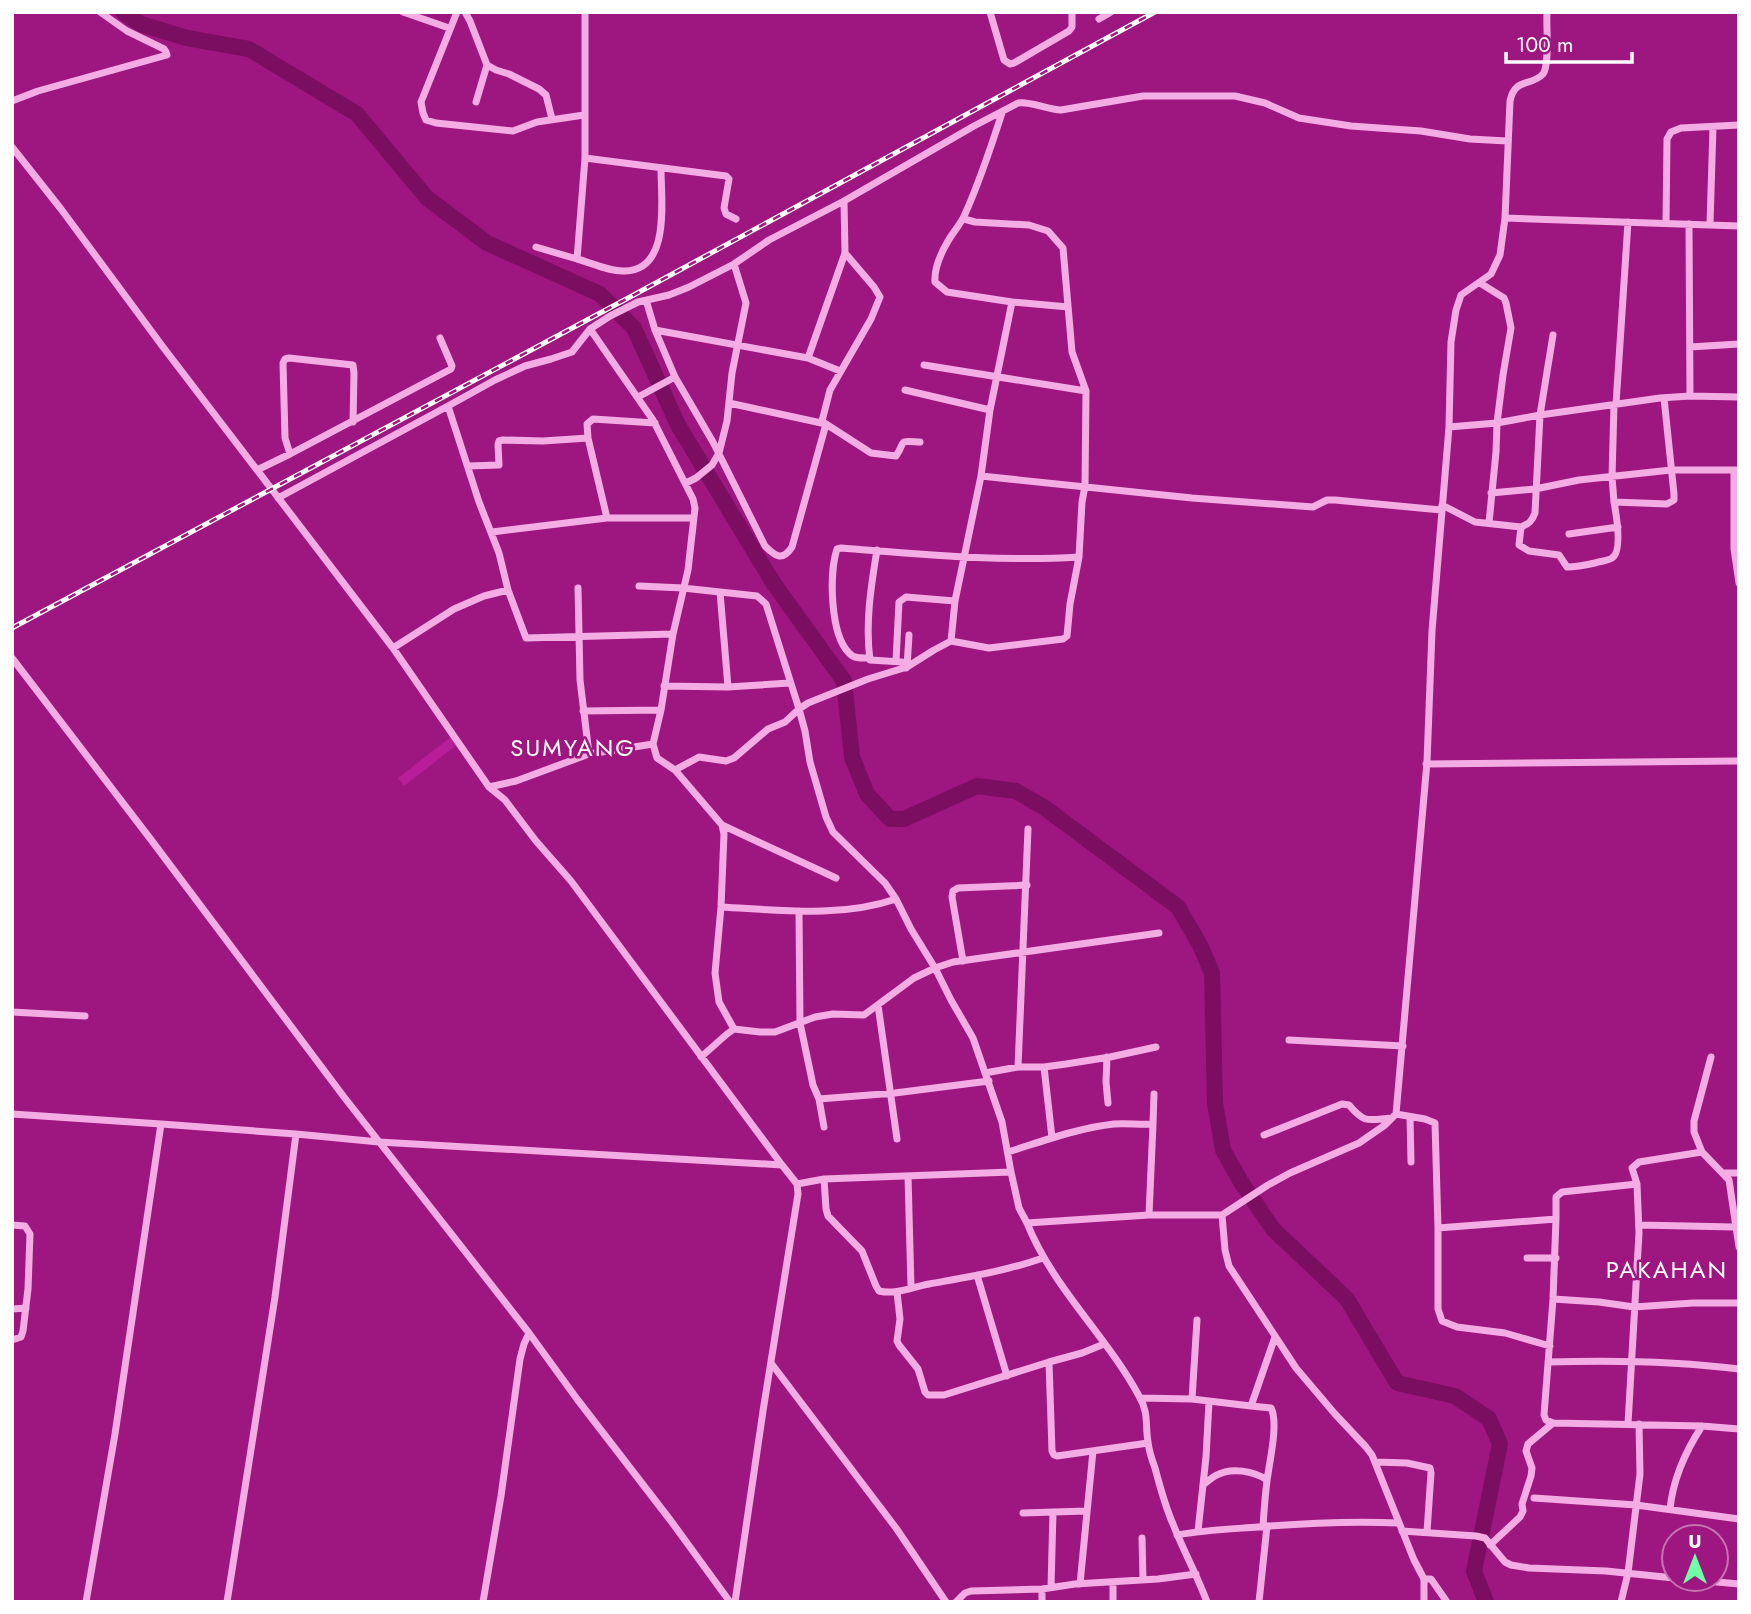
<svg xmlns="http://www.w3.org/2000/svg" width="1751" height="1614" viewBox="0 0 1751 1614" font-family="Jost,sans-serif">
<style>
.green{fill:#b71e97}
.lines{fill:none;stroke-linecap:round;stroke-linejoin:round}
.river{stroke:#7b0e61;stroke-width:16}
.street{stroke:#f3ade4;stroke-width:7}
.rail-casing{stroke:#fff;stroke-width:5}
.rail{stroke:#9e167f;stroke-width:2.5;stroke-dasharray:8;stroke-linecap:butt}
.labels{text-anchor:middle;stroke-width:5;stroke-linejoin:round;paint-order:stroke}
.quarter-label{font-size:24px;letter-spacing:2px;fill:#fff;stroke:#9e167f}
</style>
<rect width="100%" height="100%" fill="#9e167f"/>
<path class="green" d="M452,736l6,8 -54,42 -6,-8z"/>
<g class="lines">
<path class="river" d="M123,12l18,12 46,14 62,11 108,65 70,84 60,45 113,51 34,34 44,97 96,159 70,97 8,76 15,37 23,25h14l73,-33 39,5 29,17 133,99 22,38 12,28 3,130 8,47 18,32 32,47 74,70 50,84 58,13 34,23 11,25 -26,127 12,31"/>
<path class="street" d="M403,12l46,16
M457,12l-36,90 2,11 3,7 10,3 77,8 24,-9 47,-7
M465,12l5,9 17,44 9,5 13,4 30,15 7,6 6,24
M990,12l14,48 6,4 4,-1 55,-32 3,-4v-15
M1099,19l12,-7
M12,101l26,-10 129,-36 -1,-3 -2,-3 -37,-18 -27,-19
M476,102l11,-37
M1002,113c-11,34 -22,68 -37,101 -4,10 -12,18 -17,27 -7,12 -14,28 -13,41l12,10 65,10
M12,147l49,62 102,138 230,301 96,139 16,13 31,41 35,40 211,284
M585,158l141,18 3,3 -5,29 2,6 10,5
M1505,218l234,8
M964,219l11,3 54,3 19,6 15,17 9,104 14,39 -1,95 -3,16 -3,55 -9,47 -3,32 -4,3 -74,9 -38,-7 -17,9 -27,17 -39,12 -60,24 -9,6 6,22 5,31 16,55 7,15 52,51 11,16 15,30 24,39 16,32 22,38 29,84 9,50
M1666,223l1,-84 4,-7 10,-4 58,-3
M1689,224l1,172
M1710,224l3,-97
M536,247l41,12 8,-101v-146
M577,259c15,4 33,13 48,12 46,-1 36,-71 36,-102
M1480,283l24,15 2,5 5,25 -8,47 -6,48 -1,29 -7,71
M646,300l9,30 20,47 38,65 52,104c10,10 17,16 27,1l34,-123 -4,-3 8,-31 41,-71 9,-22 -6,-10 -29,-34 -1,-52
M590,329l63,91 40,79 2,9 -7,62 -15,64 -12,76 -8,34 4,14 18,12 47,55 2,9 -3,73 -6,66 4,29 15,27
M655,330l153,28 32,13
M1690,347l49,-3
M808,358l37,-105
M924,365l162,26
M905,390l85,20
M638,397l37,-20
M729,403l97,21 45,29 25,3c11,-16 0,-15 24,-14
M1616,404l12,-182
M1614,405l-2,72 2,25
M1449,427l48,-4 43,-8 120,-17 30,-2 49,1
M290,454l-5,-16 -2,-75 2,-4 4,-1 64,7 1,8 -1,49
M468,466l31,-1 -1,-21 1,-3 4,-1 40,1 45,-3
M257,470l33,-16 161,-85 1,-3 -12,-28
M1734,471v78l5,34
M981,476l211,22 121,9 14,-7h8l106,10
M686,483l10,-5 16,-13 7,-12 8,-32 5,-48 14,-70 -12,-39
M1491,493l44,-4 44,-9 92,-10h68
M278,498l170,-92
M1442,505l33,17 46,5 -2,18 10,6 30,4 8,12c10,0 19,-2 28,-4 5,-2 13,-2 17,-5 11,-7 4,-45 2,-56l53,2 7,-4v-6l-10,-96
M607,518l-19,-80 -1,-14 6,-5 62,4
M1521,527c8,-3 11,-6 14,-14l5,-98 13,-80
M492,532l115,-14h86
M1569,534l49,-7
M877,550c-6,36 -12,74 -7,110l32,2 3,2 1,4
M639,586l44,2 37,4 8,95 -64,-1
M578,588l2,92 9,74 64,-10
M673,634l-147,4 -18,-48 -9,-37 -20,-51 -31,-96 47,-26 30,-14 26,-7 21,-7 18,-23 20,-13 28,-14 31,-7 20,-8 45,-23 35,-24 75,-39 130,-75 44,-23c11,-2 29,6 43,7l82,-14h92l30,7 34,15 52,8 70,5 49,8 37,2
M951,641l4,-40 26,-125 9,-66 22,-108 56,5
M393,648l61,-39 30,-13 24,-6
M12,658l140,183 192,256 185,236 48,66 94,122 59,81
M870,658c-8,0 -16,1 -21,-5 -19,-19 -20,-80 -12,-104l4,-1c79,6 158,14 238,9
M896,661l3,-59 7,-5 49,4
M907,667l2,-32
M728,687l62,-4
M583,711l78,-1
M1426,764l313,-3
M675,770l24,-13 27,4 8,-3 34,-29 17,-7 14,-13 -33,-105 -9,-8 -37,-4
M489,787l27,-6 73,-27
M722,825l114,53
M721,907c58,3 120,11 175,-8
M799,911l1,112 13,62 6,14 5,28
M963,961l-11,-64 1,-6 5,-3 69,-3
M878,1005l19,134
M12,1012l73,4
M1289,1040l114,6
M701,1057l26,-23 7,-5 26,3h15l40,-15 18,-3 31,1 50,-37 21,-10 18,-6 206,-29
M1107,1057l-1,25 2,21
M1711,1057l-17,64v11l8,20 27,28 10,67
M1018,1067l10,-238
M1044,1067l8,71
M985,1073l33,-6h26l22,-3 44,-7 46,-10
M819,1099l76,-6 94,-12
M12,1114l149,10 -46,310 -29,168
M1396,1114l29,5 10,4 3,105 118,-9 -3,80 -9,116 2,5 7,3 149,3 37,3
M1410,1117l1,45
M161,1124l135,10 83,8 403,23 15,19 1,10 -35,217 -28,191
M1153,1124l1,-30
M1264,1135l78,-31 7,1c16,19 19,15 42,13
M1008,1152c35,-11 70,-24 106,-28 13,-1 26,1 39,0l-4,91
M1723,1173h16
M908,1176l3,111
M824,1179l2,30 2,7 34,35 14,35 3,5c17,4 33,-4 50,-7 38,-7 77,-13 114,-26
M797,1184l27,-5 187,-7 8,36 8,15 122,-8h73l3,35 4,16 67,102 39,46 31,33 6,8 42,105 10,19h7l16,23
M1222,1215l46,-30 22,-12 69,-30 26,-18 11,-11 31,-352 5,-131 17,-204 2,-85 5,-32 5,-15 30,-21 9,-19 5,-37 5,-117c5,-24 21,-14 33,-27 7,-9 3,-49 4,-62
M1556,1219v-22l6,-5 75,-8
M1027,1223c26,65 79,112 112,173 10,17 6,28 9,46 1,9 4,18 7,26 5,19 10,38 18,56 10,26 24,51 34,78
M12,1225l13,1 5,8 -2,55 -5,42 -2,6 -9,3
M1639,1225l95,2
M1438,1228v81l4,12 15,6 48,6 45,13
M1527,1258h29
M977,1275l30,101
M897,1292l3,27 -3,22 2,4 19,24 7,23 3,3h16l105,-33 33,-9 22,-9
M1553,1299l46,3 35,5 59,-4h46
M12,1309l14,-1
M1049,1362l3,89 2,4 3,1 91,-13
M1548,1362c64,-2 128,-1 191,7
M771,1363l125,165 50,74
M1140,1398l52,1 59,7
M1192,1399l5,-79
M1628,1424l11,-191 -2,-49 -5,-16 7,-6 63,-10
M1375,1462l32,1 23,5 1,5 -4,59
M1203,1485c4,-3 9,-8 14,-10 14,-8 37,-4 50,5
M1534,1498l102,7 103,14
M1670,1509c3,-30 15,-57 32,-83
M1053,1512l34,-1
M1023,1513l30,-1 -2,75
M1263,1526c1,-15 2,-30 4,-45 2,-18 12,-58 4,-73l-20,-2 24,-69
M1198,1531l8,-74 3,-55
M1402,1531l74,5 9,2 20,24 6,3 18,3 77,3 68,7
M1177,1535c27,-5 54,-6 81,-8 47,-4 94,-6 141,-4
M1142,1538l1,42
M1490,1545l30,-28 3,-6 -1,-7 9,-28 1,-8 -6,-17 2,-7 25,-21
M1685,1579l54,5
M1113,1582v20
M1080,1584l13,-133
M1042,1589v13
M227,1602l48,-305 21,-163
M483,1602l18,-106 19,-137 4,-15 5,-11
M956,1602l9,-9 6,-2 71,-2 33,-5 83,-5 38,-5
M1259,1602l8,-76
M1424,1602v-23
M1621,1602l7,-29 12,-99 -1,-50"/>
<g class="rail-casing">
<path id="rail" d="M12,628l618,-331 525,-285"/>
</g>
<use href="#rail" class="rail"/>
</g>
<g class="labels">
<g class="quarter-label">
<text x="573" y="756">SUMYANG</text>
<text x="1667" y="1278">PAKAHAN</text>
</g>
</g>
<rect width="1751" height="1614" fill="none" stroke="#ffffff" stroke-width="28"/>
<g transform="translate(1695 1558)"><circle r="33" fill="#9e167f" stroke="#c573b2" stroke-width="2"/>
<path d="M0-5L12 26L0 18L-12 26Z" fill="#6fffa5"/>
<text y="-10" font-size="19" font-weight="bold" text-anchor="middle" fill="#ffffff">U</text>
</g>
<path d="M1506 52v10h126v-10" fill="none" stroke="#ffffff" stroke-width="3.5"/>
<text x="1516" y="52" font-size="21" fill="#ffffff" stroke="#9e167f" stroke-width="5" paint-order="stroke">100 m</text>
</svg>
